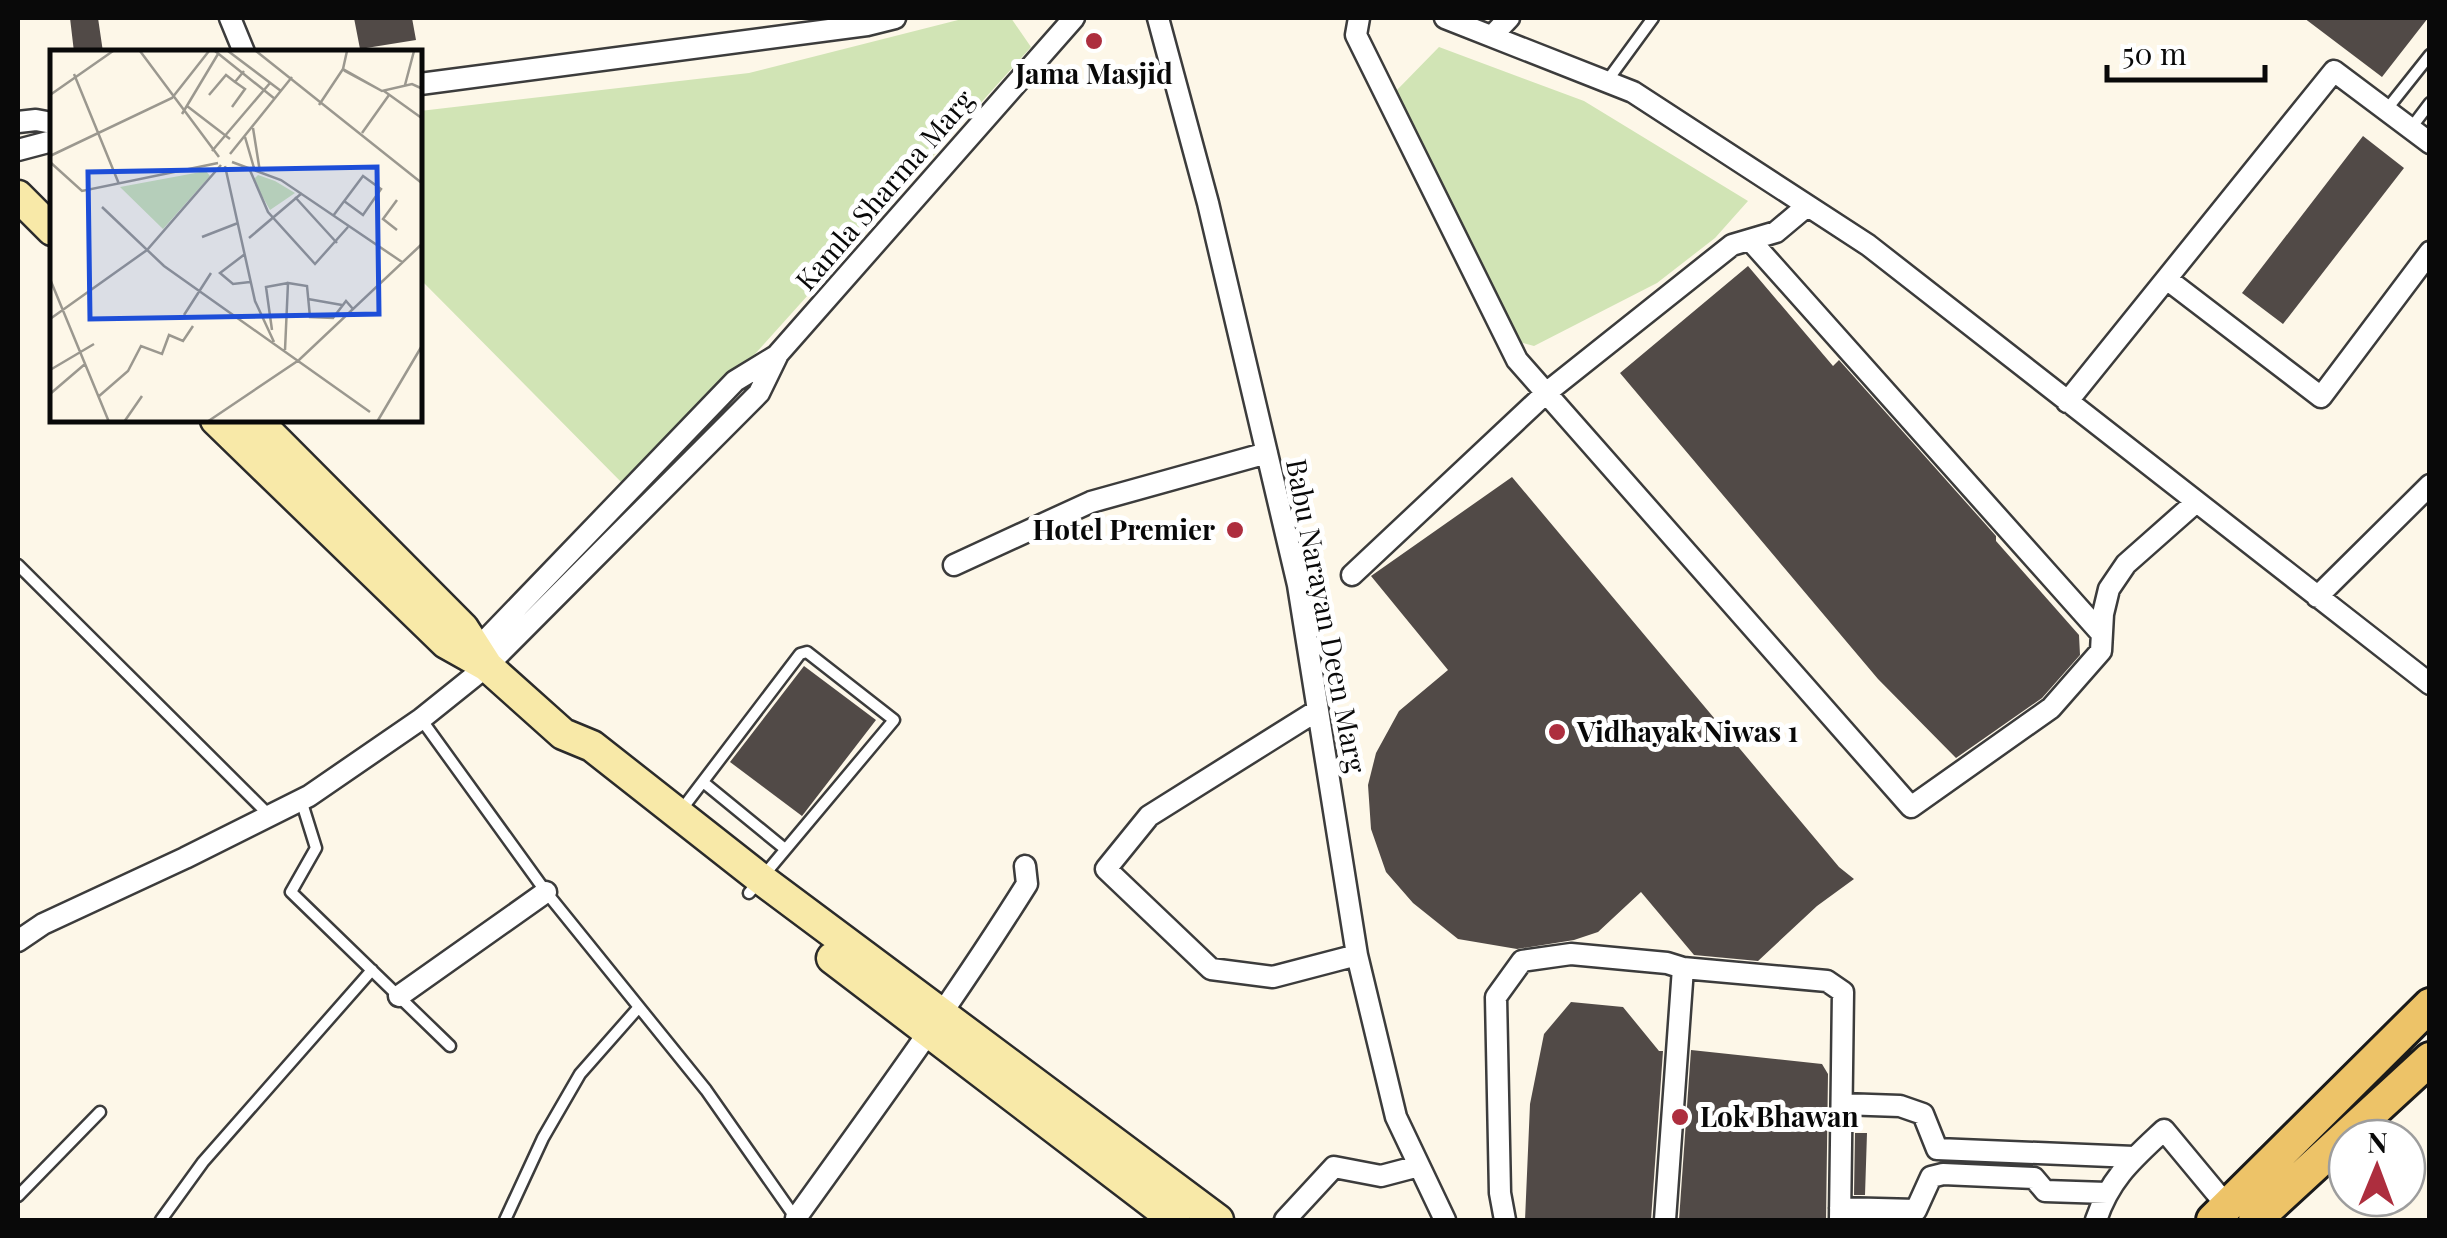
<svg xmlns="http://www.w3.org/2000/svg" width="2447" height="1238" viewBox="0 0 2447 1238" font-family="'Playfair Display',serif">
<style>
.green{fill:#d1e4b5}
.building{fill:#514a47}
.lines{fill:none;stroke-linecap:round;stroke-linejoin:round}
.lane-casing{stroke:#3c3c3c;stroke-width:15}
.street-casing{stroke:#3c3c3c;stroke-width:25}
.secondary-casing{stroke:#2b2b2b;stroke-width:35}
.primary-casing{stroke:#1a1a1a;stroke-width:38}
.lane{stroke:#fff;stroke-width:10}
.street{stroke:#fff;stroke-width:20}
.secondary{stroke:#f8e9a8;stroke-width:30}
.primary{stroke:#edc368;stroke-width:32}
.poi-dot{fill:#ad2e3e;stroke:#fff;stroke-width:4}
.labels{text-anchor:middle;stroke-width:10;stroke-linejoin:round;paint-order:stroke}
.poi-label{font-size:28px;font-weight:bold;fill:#090909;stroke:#fff;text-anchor:start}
.street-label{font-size:28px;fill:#090909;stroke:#fff}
.inset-road{fill:none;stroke:#9b988f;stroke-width:2.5}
.view{fill:#1d4ed8;fill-opacity:0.15;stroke:#1d4ed8;stroke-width:5}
.inset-edge{fill:none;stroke:#090909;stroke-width:5}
</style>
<rect width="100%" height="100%" fill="#fdf7e8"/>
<path class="green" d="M966,18h45l20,29 -400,445 -211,-213v-168l329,-38z
M1439,47l145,54 164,100 -33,37 -58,45 -123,63 -15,-4 -123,-251z"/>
<path class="building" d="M70,18h28l5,34h-29z
M354,18h58l4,22 -56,9z
M2304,18h124l-46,59z
M2363,136l41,32 -121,156 -41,-31z
M1748,266l85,100 6,-6 157,176v5l83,94 1,20 -38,43 -86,60 -78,-79 -258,-306z
M1512,477l327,390 15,12 -37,27 -59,55 -64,-6 -53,-63 -43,40 -24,8 -57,9 -59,-10 -45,-36 -27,-31 -15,-43 -3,-44 8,-32 23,-42 49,-41 -77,-94z
M804,666l72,54 -74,96 -72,-54z
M1571,1002l52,5 36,44h4l-12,169h-126l5,-116 14,-70z
M1691,1050l131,14 6,10 -2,146h-147z
M1855,1133h12l-2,62h-11z"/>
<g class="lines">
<g class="lane-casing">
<path id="lane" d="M1607,81l46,-63
M2387,109l43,-54
M2411,128l19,-25
M18,565l251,250
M421,719l125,173 160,198 91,130
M703,782l82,67
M301,800l15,48 -25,44 159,154
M679,813l121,-159 7,-2 87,68 -145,173
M18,1196l82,-84
M161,1220l42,-58 169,-192
M505,1220l38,-82 37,-64 59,-67"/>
</g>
<g class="street-casing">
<path id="street" d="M230,18l14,34
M1158,18l50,185 90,382 59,370 39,162 49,103
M1359,18l-3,17 161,325 394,447 140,-99 50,-57 2,-37 6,-25 17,-25 69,-61
M1445,18l188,74 235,153 562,439
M1492,36l17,-18
M420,84l447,-59 28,-7
M18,122l18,-2 16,3
M18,150l34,-9
M1750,240l351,393
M2168,280l153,117 109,-145
M2067,402l267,-331 96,72
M954,565l137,-63 176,-49
M1352,575l194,-182 186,-148 44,-13 31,-26
M2317,597l113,-112
M477,649l258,-268 41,-25
M1318,710l-169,106 -43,53 105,100 62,8 84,-22
M18,941l25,-17 142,-66 124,-62 112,-77 66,-53 272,-273 19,-39 296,-336
M399,996l147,-104
M1842,1104l58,2 23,8 14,35 197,8
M1840,1208l76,2 15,-33 12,-3 91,4 11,13 62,2
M796,1218c79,-110 159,-219 231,-334l-2,-18
M1285,1220l49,-53 47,9 38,-10
M1505,1220l-5,-27 -4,-196 26,-36 49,-7 96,9 16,5
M1665,1220l18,-252 144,13 16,11 -3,228
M2096,1220c14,-42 37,-61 68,-90l64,77"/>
</g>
<g class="secondary-casing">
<path id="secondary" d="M18,196l34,34
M216,420l230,223 41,23 76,68 29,12 169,133 457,341
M256,420l207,208 23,36
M832,958l343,262"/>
</g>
<g class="primary-casing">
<path id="primary" d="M2213,1220l217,-215
M2255,1220l175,-161"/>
</g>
<use href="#lane" class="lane"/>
<use href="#street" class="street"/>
<use href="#secondary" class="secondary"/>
<use href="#primary" class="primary"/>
</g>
<g class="poi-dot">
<circle cx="1094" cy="41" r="10"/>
<circle cx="1235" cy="530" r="10"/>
<circle cx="1557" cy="732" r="10"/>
<circle cx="1680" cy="1117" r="10"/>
</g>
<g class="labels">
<g class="poi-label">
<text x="1094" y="84" text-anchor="middle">Jama Masjid</text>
<text x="1215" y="540" text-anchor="end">Hotel Premier</text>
<text x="1577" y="742">Vidhayak Niwas 1</text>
<text x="1700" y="1127">Lok Bhawan</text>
</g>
<g class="street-label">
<text transform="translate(885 190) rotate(-49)" y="10">Kamla Sharma Marg</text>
<text transform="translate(1326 616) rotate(79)" y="10">Babu Narayan Deen Marg</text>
</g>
</g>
<g transform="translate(50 50)">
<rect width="372" height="372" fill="#fdf7e8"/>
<path d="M156,121l4,5 -47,53 -43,-42zM208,125l17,6 20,12 -25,17 -17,-30z" fill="#d1e4b5"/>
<path class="inset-road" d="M90,1l79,106M165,1l60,48M178,1l53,40M206,1l167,133M24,24l45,110M355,35l9,-34M332,41l-39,-22 2,2 37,20 30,-7 11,5M334,41l39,28M0,45l63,-44M159,45l17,-20 9,7M269,55l24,-36 4,-18M137,56l43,33M182,57l13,-18 -10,-7 9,-11M132,64l36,-60M203,78l7,44M312,83l27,-38M195,87l9,31M162,101l58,-68M180,104l62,-77M0,106l122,-58 37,-47M0,112l32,29 136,-28M182,112l49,18 121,82M175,116l30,135 19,41M199,118l19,44 47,52 33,-37M245,147l42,46M347,150l-14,19 14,11M52,157l62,59 206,146M283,166l30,-40 18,13 -18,26 -19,-14M152,187l36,-14M199,188l53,-45M195,204l-25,19 13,11 17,-2M0,229l59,143M258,249l34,6M134,265l27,-42M0,269l97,-69 74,-85M222,280l-6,-43 22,-4M235,300l3,-67 19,3 3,31 23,1 13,-17 7,8M0,320l44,-26M0,344l35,-30M48,347l30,-26 13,-25 21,8 7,-19 14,6 10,-15M74,372l18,-26M157,372l92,-62 124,-117M327,372l46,-78"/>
<path class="view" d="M327,117l2,147 -289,5 -2,-147z"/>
<rect width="372" height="372" class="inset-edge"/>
</g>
<rect width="2447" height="1238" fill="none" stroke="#090909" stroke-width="40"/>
<g transform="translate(2377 1168) rotate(1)"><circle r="48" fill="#ffffff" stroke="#9d9d9d" stroke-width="2.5"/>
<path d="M0-8L18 38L0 25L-18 38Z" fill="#ad2e3e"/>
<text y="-15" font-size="28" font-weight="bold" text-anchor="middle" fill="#090909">N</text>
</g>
<path d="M2107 65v15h158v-15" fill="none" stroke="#090909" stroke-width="5"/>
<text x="2122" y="65" font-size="30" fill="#090909" stroke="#ffffff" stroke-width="8" paint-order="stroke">50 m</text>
</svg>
